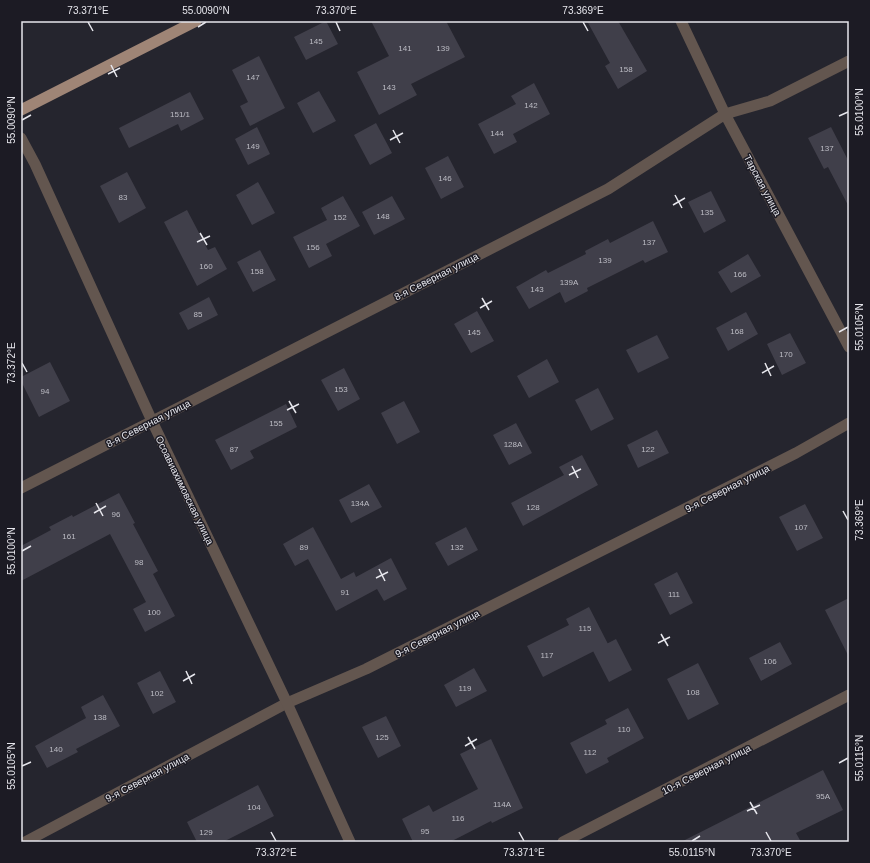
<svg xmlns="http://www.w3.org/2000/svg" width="870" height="863" viewBox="0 0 870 863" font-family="Arial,sans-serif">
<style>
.building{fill:#403f4a}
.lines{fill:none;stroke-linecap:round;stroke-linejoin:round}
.minor{stroke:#63564f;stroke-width:11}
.tertiary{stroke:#63564f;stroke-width:11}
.primary{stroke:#9f8576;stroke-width:11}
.ticks{fill:none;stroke:#e6e6ec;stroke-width:1.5}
.labels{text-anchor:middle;stroke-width:3;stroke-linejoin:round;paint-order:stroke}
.number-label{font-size:8px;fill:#bcbcc4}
.street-label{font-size:10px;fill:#e6e6ec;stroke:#1c1b24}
.neatline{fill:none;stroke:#e6e6ec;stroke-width:1.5}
.ticks-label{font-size:10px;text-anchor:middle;fill:#e6e6ec}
</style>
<rect width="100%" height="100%" fill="#25252e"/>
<path class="building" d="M326,21l12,23 -32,16 -12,-23z
M371,21h75l19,36 -54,27 6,11 -38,20 -22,-43 32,-16z
M587,21h31l29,50 -29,18 -13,-23 5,-3z
M259,56l26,52 -35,18 -10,-20 8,-4 -16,-32z
M534,83l16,31 -37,20 4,8 -23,12 -16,-30 38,-20 -5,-8z
M319,91l17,30 -23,12 -16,-30z
M190,92l14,27 -23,12 -3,-7 -49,24 -10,-20z
M376,123l16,30 -22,12 -16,-30z
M257,127l13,27 -22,11 -13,-26z
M831,127l18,35v45l-21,-40 -4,2 -16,-31z
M448,156l16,31 -23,12 -16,-31z
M127,172l19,36 -27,15 -19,-37z
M258,182l17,31 -23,12 -16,-30z
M711,191l15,30 -22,12 -16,-31z
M343,196l17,30 -34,18 6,12 -23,12 -16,-31 34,-17 -6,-12z
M392,196l13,23 -31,16 -12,-23z
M187,210l21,40 7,-3 12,22 -30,17 -33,-64z
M653,221l15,31 -23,11 -2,-3 -56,28 1,3 -23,12 -5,-11 -31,17 -13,-22 30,-17 2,3 38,-19 -1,-3 23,-12 2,4z
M260,250l16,30 -23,12 -16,-30z
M748,254l13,22 -30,17 -13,-21z
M209,297l9,18 -30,15 -9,-17z
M477,311l17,30 -23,12 -17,-29z
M746,312l12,22 -30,17 -12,-23z
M790,333l16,30 -24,12 -15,-31z
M657,335l12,23 -31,15 -12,-23z
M547,359l12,23 -30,16 -12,-22z
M50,362l20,39 -31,16 -18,-36v-4z
M344,368l16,31 -22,12 -17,-31z
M598,388l16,31 -23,12 -16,-31z
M404,401l16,31 -23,12 -16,-31z
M286,404l11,23 -47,24 4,7 -23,12 -16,-30z
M516,423l16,30 -23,12 -16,-30z
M657,430l12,23 -31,15 -11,-23z
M582,455l16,30 -75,41 -12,-23 53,-28 -5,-8z
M369,484l13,23 -31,16 -12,-23z
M119,493l16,30 -2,1 25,47 -5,3 22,42 -30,16 -12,-23 13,-7 -36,-68 -89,47v-35l30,-16 -2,-3 23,-12 1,2z
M805,504l18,34 -26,13 -18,-34z
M313,527l28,52 13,-7 2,5 35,-19 16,31 -23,12 -7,-12 -41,22 -28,-52 -13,7 -12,-22z
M466,527l12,23 -30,16 -13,-23z
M677,572l16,31 -23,12 -16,-31z
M849,598v59l-24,-47z
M589,607l19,37 -65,33 -16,-31 42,-21 -3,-6z
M616,639l16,31 -23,12 -16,-31z
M780,642l12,22 -31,17 -12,-23z
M698,663l21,41 -31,16 -21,-41z
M474,668l13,23 -31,16 -12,-22z
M160,671l16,31 -23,12 -16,-31z
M103,695l17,31 -44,23 2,3 -31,16 -12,-22 51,-28 -5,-11z
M628,708l16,30 -37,20 2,4 -23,12 -16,-31 37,-19 -2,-4z
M386,716l15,30 -23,12 -16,-31z
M491,739l32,69 -31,15 -1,-2 -41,21h-37l-11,-23 27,-14 4,7 45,-23 -18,-35z
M823,770l20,40 -47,23 5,9h-120z
M258,785l16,31 -51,26h-26l-10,-20z"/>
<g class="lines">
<path class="minor" d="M681,21l44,93 124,233
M21,488l587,-299 117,-75 45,-13 79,-40
M25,842l262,-139 79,-34 430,-216 53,-30
M563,842l286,-147"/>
<path class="tertiary" d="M21,138l14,26 117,257 135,282 63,139"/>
<path class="primary" d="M21,110l175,-89"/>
</g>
<path class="ticks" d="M88,22l5,9M336,22l4,9M583,22l5,9M198,27l8,-5M111,65l6,12M108,74l12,-6M839,116l9,-4M22,120l9,-5M393,130l7,13M390,140l13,-7M675,195l7,13M673,205l12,-7M200,233l7,12M197,242l13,-6M482,298l7,12M480,308l12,-7M839,332l9,-5M22,363l5,9M765,363l6,13M762,373l12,-7M289,401l7,12M287,410l12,-6M572,466l6,12M569,475l12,-6M96,503l7,13M843,511l5,9M94,513l12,-7M22,551l9,-5M379,569l6,12M376,578l12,-6M661,634l7,12M658,643l12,-6M186,671l6,13M183,681l12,-7M468,737l7,12M465,746l12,-7M839,763l9,-5M22,766l9,-4M750,802l7,12M747,811l13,-6M271,832l5,9M519,832l5,9M766,832l5,9M692,841l8,-5"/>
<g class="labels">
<g class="number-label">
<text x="316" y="44">145</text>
<text x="405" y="51">141</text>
<text x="443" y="51">139</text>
<text x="626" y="72">158</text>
<text x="253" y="80">147</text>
<text x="389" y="90">143</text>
<text x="531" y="108">142</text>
<text x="180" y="117">151/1</text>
<text x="497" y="136">144</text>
<text x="253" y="149">149</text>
<text x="827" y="151">137</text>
<text x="445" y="181">146</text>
<text x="123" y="200">83</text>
<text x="707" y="215">135</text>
<text x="383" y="219">148</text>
<text x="340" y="220">152</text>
<text x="649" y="245">137</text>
<text x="313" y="250">156</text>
<text x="605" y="263">139</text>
<text x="206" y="269">160</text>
<text x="257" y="274">158</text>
<text x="740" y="277">166</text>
<text x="569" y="285">139А</text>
<text x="537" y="292">143</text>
<text x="198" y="317">85</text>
<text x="737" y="334">168</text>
<text x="474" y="335">145</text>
<text x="786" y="357">170</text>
<text x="341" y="392">153</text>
<text x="45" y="394">94</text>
<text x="276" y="426">155</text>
<text x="513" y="447">128А</text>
<text x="234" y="452">87</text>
<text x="648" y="452">122</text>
<text x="360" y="506">134А</text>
<text x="533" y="510">128</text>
<text x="116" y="517">96</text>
<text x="801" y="530">107</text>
<text x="69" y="539">161</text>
<text x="304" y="550">89</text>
<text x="457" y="550">132</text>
<text x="139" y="565">98</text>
<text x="345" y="595">91</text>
<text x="674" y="597">111</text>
<text x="154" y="615">100</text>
<text x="585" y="631">115</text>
<text x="547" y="658">117</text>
<text x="770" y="664">106</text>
<text x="465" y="691">119</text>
<text x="693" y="695">108</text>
<text x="157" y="696">102</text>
<text x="100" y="720">138</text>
<text x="624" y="732">110</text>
<text x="382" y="740">125</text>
<text x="56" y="752">140</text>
<text x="590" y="755">112</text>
<text x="823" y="799">95А</text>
<text x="502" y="807">114А</text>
<text x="254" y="810">104</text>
<text x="458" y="821">116</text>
<text x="425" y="834">95</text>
<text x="206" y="835">129</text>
</g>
<g class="street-label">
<text transform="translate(763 185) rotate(62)" y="4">Тарская улица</text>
<text transform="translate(436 276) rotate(-27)" y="4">8-я Северная улица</text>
<text transform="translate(148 423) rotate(-27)" y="4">8-я Северная улица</text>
<text transform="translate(727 488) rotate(-27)" y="4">9-я Северная улица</text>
<text transform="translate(185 490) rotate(64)" y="4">Осоавиахимовская улица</text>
<text transform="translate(437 633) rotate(-27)" y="4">9-я Северная улица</text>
<text transform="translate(706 769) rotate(-27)" y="4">10-я Северная улица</text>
<text transform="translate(147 777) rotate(-28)" y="4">9-я Северная улица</text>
</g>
</g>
<rect width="870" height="863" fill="none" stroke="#1c1b24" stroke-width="44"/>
<rect x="22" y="22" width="826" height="819" class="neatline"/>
<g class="ticks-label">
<text x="88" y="14">73.371°E</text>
<text x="206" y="14">55.0090°N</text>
<text x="336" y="14">73.370°E</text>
<text x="583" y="14">73.369°E</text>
<text transform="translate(859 112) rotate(-90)" y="4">55.0100°N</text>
<text transform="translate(11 120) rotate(-90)" y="4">55.0090°N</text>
<text transform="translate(859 327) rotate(-90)" y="4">55.0105°N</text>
<text transform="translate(11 363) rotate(-90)" y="4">73.372°E</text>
<text transform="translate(859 520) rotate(-90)" y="4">73.369°E</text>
<text transform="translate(11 551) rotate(-90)" y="4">55.0100°N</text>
<text transform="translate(859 758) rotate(-90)" y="4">55.0115°N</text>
<text transform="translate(11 766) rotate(-90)" y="4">55.0105°N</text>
<text x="276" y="856">73.372°E</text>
<text x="524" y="856">73.371°E</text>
<text x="692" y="856">55.0115°N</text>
<text x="771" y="856">73.370°E</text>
</g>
</svg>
